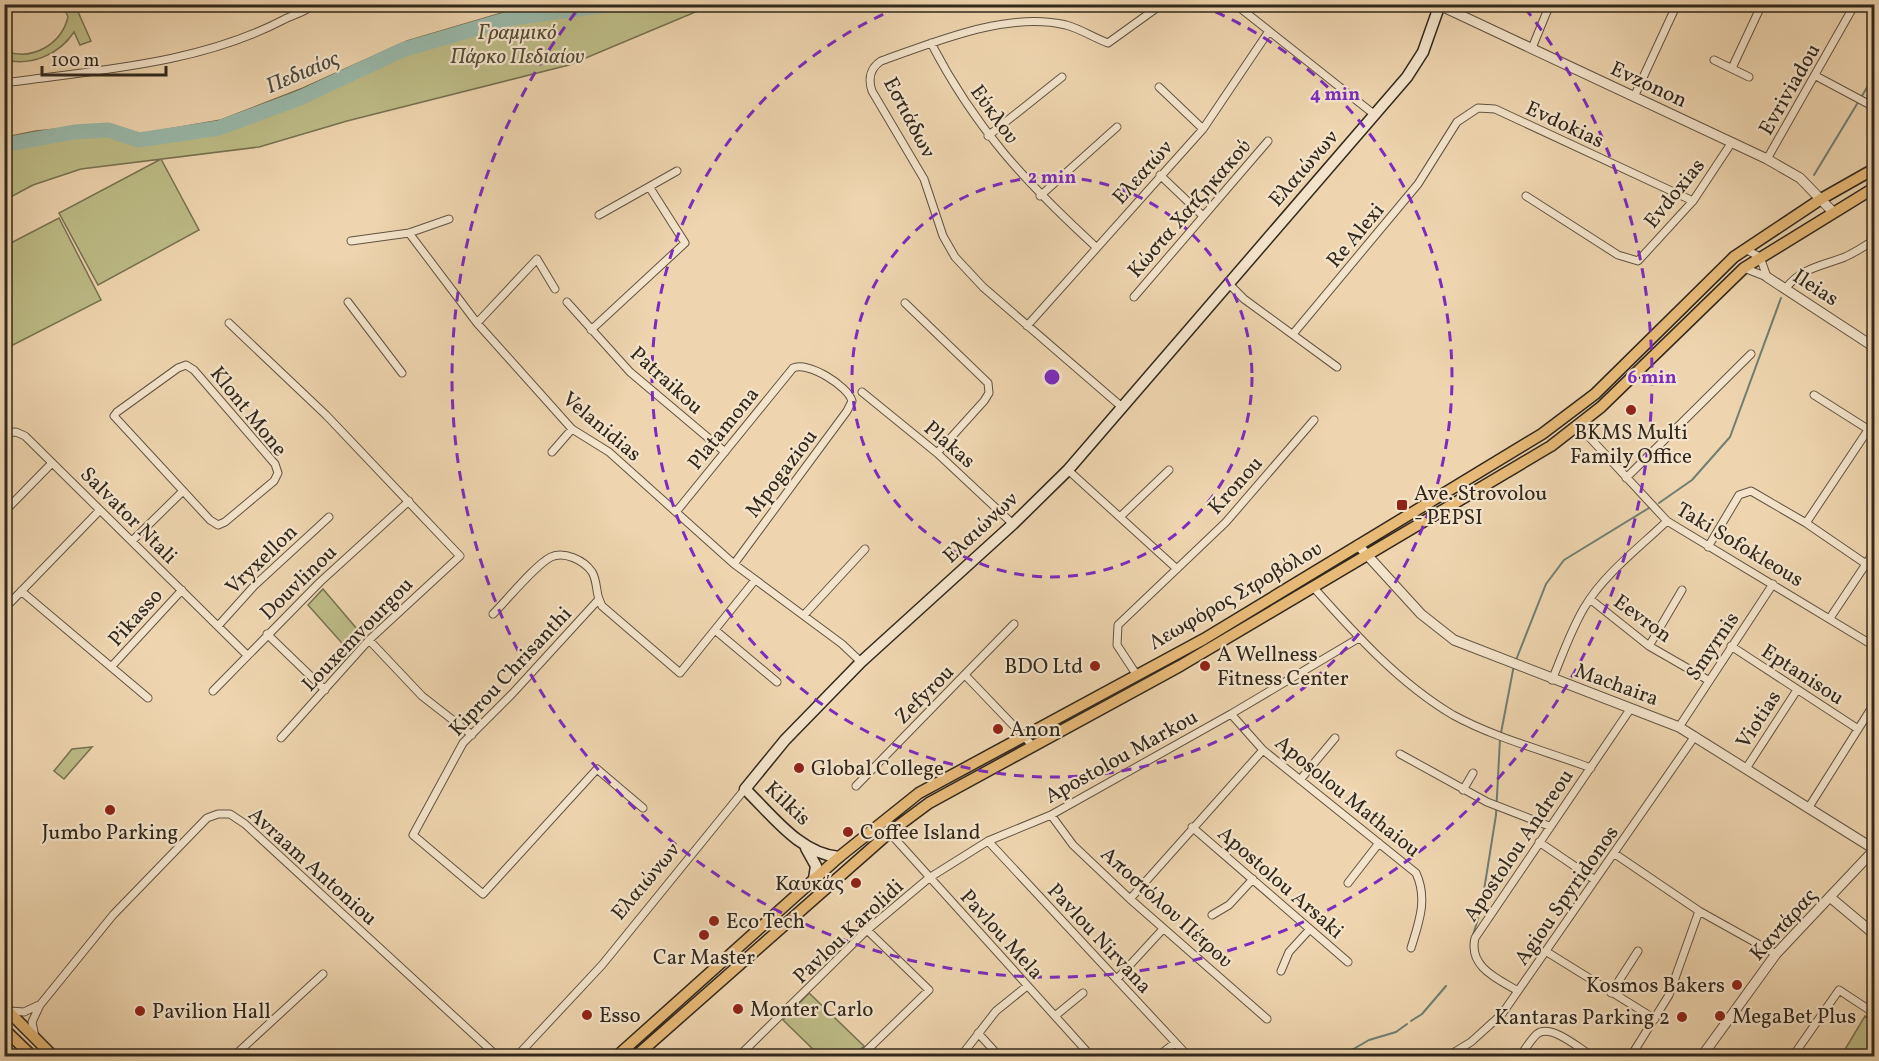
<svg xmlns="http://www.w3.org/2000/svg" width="1879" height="1061" viewBox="0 0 1879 1061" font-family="Vollkorn,serif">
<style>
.green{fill:#bdbc87;stroke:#777252;stroke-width:1.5}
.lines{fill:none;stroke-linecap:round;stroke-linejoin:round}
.stream{stroke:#6f7f72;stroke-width:2}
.river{stroke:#99b9aa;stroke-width:15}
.minor-casing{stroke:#605342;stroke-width:9}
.tertiary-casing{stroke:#605342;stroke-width:11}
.secondary-casing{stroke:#31281d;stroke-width:13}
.primary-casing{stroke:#31281d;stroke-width:13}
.minor{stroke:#f4e4cb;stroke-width:7}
.tertiary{stroke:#f4e4cb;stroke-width:9}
.secondary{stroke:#f4e4cb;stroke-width:10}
.primary{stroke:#e7ba78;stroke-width:10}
.ring{fill:none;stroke:#7b2cbf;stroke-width:3;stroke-dasharray:10 8}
.poi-dot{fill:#8f2418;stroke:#f4e4cb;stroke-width:2}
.labels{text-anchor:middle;stroke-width:4.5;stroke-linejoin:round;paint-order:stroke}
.park-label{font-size:21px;font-style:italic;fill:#544d38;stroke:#f4e4cb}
.street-label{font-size:21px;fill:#31281d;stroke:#f4e4cb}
.poi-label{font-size:21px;fill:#31281d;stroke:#f4e4cb;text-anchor:start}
.water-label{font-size:22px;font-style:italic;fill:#4b4c40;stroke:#f4e4cb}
.centre{fill:#7b2cbf;stroke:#f4e4cb;stroke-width:3}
.ring-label{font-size:18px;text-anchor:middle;font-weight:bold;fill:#7b2cbf;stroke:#f4e4cb;stroke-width:4.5;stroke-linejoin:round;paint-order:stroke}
</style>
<rect width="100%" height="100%" fill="#eed5af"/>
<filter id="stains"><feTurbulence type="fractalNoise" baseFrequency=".00333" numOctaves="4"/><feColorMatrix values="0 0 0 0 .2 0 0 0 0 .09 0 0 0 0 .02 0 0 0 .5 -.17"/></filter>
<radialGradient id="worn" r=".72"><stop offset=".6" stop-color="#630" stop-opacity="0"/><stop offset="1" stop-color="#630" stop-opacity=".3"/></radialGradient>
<path class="green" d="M558,4l154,1 -143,60 -222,56 -88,26 -178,22 -48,16 -28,15v-63l31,-6 73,-7 31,10 81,-14 82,-32 104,-47 105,-31z
M63,5h12l16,36 -11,4 -6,-13c-15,23 -43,34 -69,28v-9c27,10 56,-6 63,-34z
M161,159l38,71 -101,55 -39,-72z
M59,218l42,82 -96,49v-103z
M323,589l40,47 -14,15 -41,-46z
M92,747l-28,32 -10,-8 18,-22z
M809,993l55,53 -10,10h-34l-37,-36z
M1865,1016l9,5v35h-33z"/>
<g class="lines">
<path class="stream" d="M1814,175l60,-99
M1659,503l33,-23 38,-43 51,-139
M1516,660l30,-76 18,-24 85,-52
M1501,733l13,-68
M1473,935l8,-26 15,-94 4,-76
M1411,1021l11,-7 24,-28
M1324,1056l26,-5 19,-11 27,-8 11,-8"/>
<path class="river" d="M4,145l70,-13 34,-2 31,10 80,-12 81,-30 102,-48 110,-32 102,-14"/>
<g class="minor-casing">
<path id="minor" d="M1235,4l140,111
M931,43c44,85 95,140 165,204
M1532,48l18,-44
M1714,60l35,17
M1732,68l30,-64
M1816,76l58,31
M4,83c94,-13 196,-19 281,-64 10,-5 21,-7 29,-15
M1159,87l44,42
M1634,97l43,-93
M988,136l74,-59
M1767,159l88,-155
M1160,175l42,40
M1040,196l77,-69
M1526,196l92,59 20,6 55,-60 39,-59
M599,215l78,-44
M409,233l68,90 95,106 37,23 125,112 108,80 19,18
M351,241l58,-8 40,-14
M1745,249l15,8 7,20
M1744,268l23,9
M1229,284l15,15 93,68
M1786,288c15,-20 36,-22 59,-31 11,-5 20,-11 29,-17
M1134,297l134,-156
M348,302l54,71
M567,302l63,70 95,80
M905,303l83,80 1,10 -5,8 -47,52
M229,323l97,92 134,141 -91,84 -88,98
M477,323l60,-64 18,30
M1027,326l176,-197 66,-98
M591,330l94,-87 -35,-55
M1293,334l125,-150 39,-62 21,-14 17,1 198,92
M186,365l8,5 81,94 3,9 -4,8 -49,41 -7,3 -8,-5 -96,-104 3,-4 61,-44z
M862,392l75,61 76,71
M1814,395l60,38
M1123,408l-140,-121 -28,-30 -12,-21 -19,-57 -52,-88c-4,-12 -2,-23 9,-30 54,-19 126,-50 185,-36 15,4 28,13 42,18l50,-36
M1578,425l89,96 207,125
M4,433l12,-1 9,4 222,219
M552,452l20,-23
M1068,470l109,99
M1626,478l125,-124
M4,512l48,-49
M676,512l117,-144c15,-7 55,18 59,33l-5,10 -113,153
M1121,516l48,-46
M1806,523l62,-93
M132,541l51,-50
M1708,547l31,-52 12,-4 55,32 60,41
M1314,588c41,46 85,95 139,127 42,23 93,36 138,53
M21,591l127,107
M1590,599l59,47 59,34
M4,609l96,-99
M493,614c14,-14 42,-49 58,-57 13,-6 33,3 41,15 5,8 4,19 7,27
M804,615l61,-66
M1830,618l44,-66
M218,626l36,-40 75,-69
M715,630l62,52
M267,634l58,56
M369,640l53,56 50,39
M1649,646l33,-56
M1731,646l127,83
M112,666l70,-76
M1136,674l-19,-29 1,-20 108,-103 88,-102
M966,676l67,70
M1552,680c10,-24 19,-50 32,-72 20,-34 55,-60 83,-87
M213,691l107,-109 89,-81
M1231,714l32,36 153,123c12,26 3,49 -5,75
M1679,727l94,-143
M1400,754l87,48 62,24
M1747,767l50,-77
M1300,780l35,-42
M856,786l158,-162
M1463,790l10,-17
M1809,807l65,-103
M643,808l-46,-39 -114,125 -70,-59 50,-92 49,-49 87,-95 3,7 78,67 75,-93
M1051,815l22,30 57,54 137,120
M1192,827l156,135
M888,831l203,225
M988,841l200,215
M1539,842l56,38
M1615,854l84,57 77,43
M1348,883l31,-40
M1130,899l133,-149
M1212,915l17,-10 24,-26
M1547,952l108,67
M1281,971l8,-19 21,-23
M1117,979l46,-50
M1518,991c-20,-12 -50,-24 -43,-53l156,-230
M1611,993l27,-42
M10,1011l14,1 15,-7
M1055,1016l28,-23
M978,1033l21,23
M35,1037l-3,-15 8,-17 73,-90 94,-97 11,-4h12l15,10 252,232
M4,1054l3,2
M234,1056l89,-82
M346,1056h5
M517,1056l85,-91 143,-176
M739,1056l128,-126 62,-52 59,-37 63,-26 180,-101 128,-76
M861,1056l68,-66 -62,-60
M961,1056l35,-45 31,-25
M1158,1056l17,-13
M1448,1056l23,-14 31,-28 193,-278
M1520,1056c5,-6 11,-17 17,-22 14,-11 43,15 55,22
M1631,1056l38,-61 30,-84
M1793,1056l46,-66 35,23"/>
</g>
<g class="tertiary-casing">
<path id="tertiary" d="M1439,5l328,154 33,19 32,33
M1767,277l107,70
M1358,545l63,69 33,26 225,87 195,122
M1831,898l43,36
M1702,1056l74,-102 98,-104"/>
</g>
<g class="secondary-casing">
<path id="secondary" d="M806,848l10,18 -2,13
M839,857c-39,-3 -67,-42 -94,-68l40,-49 76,-78 152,-138 55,-54 339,-393 16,-25 17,-48"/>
</g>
<g class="primary-casing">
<path id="primary" d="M4,1007l49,49
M4,1029l28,27
M617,1056l222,-199 80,-64 285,-154 338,-205 53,-40 139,-137 87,-58 53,-30
M636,1056l254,-224 39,-29 251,-137 371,-220 50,-39 143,-139 130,-80"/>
</g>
<use href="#minor" class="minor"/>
<use href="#tertiary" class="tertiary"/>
<use href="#secondary" class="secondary"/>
<use href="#primary" class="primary"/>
</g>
<g class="ring">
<circle cx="1052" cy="377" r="200"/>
<path d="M1199 5A400 400 0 1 1 905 5"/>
<path d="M1525 8A600 600 0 1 1 579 8"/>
</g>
<g class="poi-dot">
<circle cx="1631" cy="410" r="6"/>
<rect x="1396" y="499" width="12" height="12" rx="3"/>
<circle cx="1095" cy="666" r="6"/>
<circle cx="1205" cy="666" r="6"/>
<circle cx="998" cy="729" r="6"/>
<circle cx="799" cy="768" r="6"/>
<circle cx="110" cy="810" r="6"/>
<circle cx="848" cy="832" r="6"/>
<circle cx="856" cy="883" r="6"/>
<circle cx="714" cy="921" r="6"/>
<circle cx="704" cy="935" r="6"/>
<circle cx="1737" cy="985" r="6"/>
<circle cx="738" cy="1009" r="6"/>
<circle cx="140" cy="1011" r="6"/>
<circle cx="587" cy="1015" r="6"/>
<circle cx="1720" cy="1016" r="6"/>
<circle cx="1682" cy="1017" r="6"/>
</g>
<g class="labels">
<g class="park-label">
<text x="517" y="39">Γραμμικό<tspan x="517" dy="24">Πάρκο Πεδιαίου</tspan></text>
</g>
<g class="street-label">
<text transform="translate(1649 84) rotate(25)" y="7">Evzonon</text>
<text transform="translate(1789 89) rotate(-60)" y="7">Evriviadou</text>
<text transform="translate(995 114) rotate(54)" y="7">Εύκλου</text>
<text transform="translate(910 117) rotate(62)" y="7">Εστιάδων</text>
<text transform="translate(1565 124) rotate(25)" y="7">Evdokias</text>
<text transform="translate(1303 168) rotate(-49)" y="7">Ελαιώνων</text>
<text transform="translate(1142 172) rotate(-48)" y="7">Ελεατών</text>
<text transform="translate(1674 193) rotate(-51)" y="7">Evdoxias</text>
<text transform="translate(1189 208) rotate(-49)" y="7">Κώστα Χατζηκακού</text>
<text transform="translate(1355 235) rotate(-50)" y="7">Re Alexi</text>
<text transform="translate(1816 287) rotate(33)" y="7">Ileias</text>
<text transform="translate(667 380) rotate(42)" y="7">Patraikou</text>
<text transform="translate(249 411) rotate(51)" y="7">Klont Mone</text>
<text transform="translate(602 426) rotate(40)" y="7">Velanidias</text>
<text transform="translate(723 428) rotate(-51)" y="7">Platamona</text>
<text transform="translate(950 444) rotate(41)" y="7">Plakas</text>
<text transform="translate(781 473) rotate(-53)" y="7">Mpogaziou</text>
<text transform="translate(1235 485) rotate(-48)" y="7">Kronou</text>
<text transform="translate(129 515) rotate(45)" y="7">Salvator Ntali</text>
<text transform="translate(980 527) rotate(-43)" y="7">Ελαιώνων</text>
<text transform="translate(1740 544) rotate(31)" y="7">Taki Sofokleous</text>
<text transform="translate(261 559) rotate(-44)" y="7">Vryxellon</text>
<text transform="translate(298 582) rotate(-44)" y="7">Douvlinou</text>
<text transform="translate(1235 595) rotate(-30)" y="7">Λεωφόρος Στροβόλου</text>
<text transform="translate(135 617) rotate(-48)" y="7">Pikasso</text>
<text transform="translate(1643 618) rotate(36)" y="7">Eevron</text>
<text transform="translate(357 634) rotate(-46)" y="7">Louxemvourgou</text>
<text transform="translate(1712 646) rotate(-56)" y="7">Smyrnis</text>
<text transform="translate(510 671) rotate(-47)" y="7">Kiprou Chrisanthi</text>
<text transform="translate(1803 674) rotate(33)" y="7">Eptanisou</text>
<text transform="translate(1617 684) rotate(20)" y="7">Machaira</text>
<text transform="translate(924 694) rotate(-45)" y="7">Zefyrou</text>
<text transform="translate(1758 719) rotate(-57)" y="7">Viotias</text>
<text transform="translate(1121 756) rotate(-29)" y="7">Apostolou Markou</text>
<text transform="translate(1348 796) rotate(39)" y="7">Aposolou Mathaiou</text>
<text transform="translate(788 803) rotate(43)" y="7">Kilkis</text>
<text transform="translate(1518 845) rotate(-56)" y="7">Apostolou Andreou</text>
<text transform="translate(313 866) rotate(42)" y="7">Avraam Antoniou</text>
<text transform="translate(645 881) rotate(-50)" y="7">Ελαιώνων</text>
<text transform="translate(1281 882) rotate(41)" y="7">Apostolou Arsaki</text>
<text transform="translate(1566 895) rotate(-55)" y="7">Agiou Spyridonos</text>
<text transform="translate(1167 907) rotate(42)" y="7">Αποστόλου Πέτρου</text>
<text transform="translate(1783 924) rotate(-48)" y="7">Καντάρας</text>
<text transform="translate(848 931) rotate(-43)" y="7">Pavlou Karolidi</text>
<text transform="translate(1002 934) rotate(48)" y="7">Pavlou Mela</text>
<text transform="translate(1100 938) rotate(47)" y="7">Pavlou Nirvana</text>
</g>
<g class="poi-label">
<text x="1631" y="439" text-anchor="middle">BKMS Multi<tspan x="1631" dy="24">Family Office</tspan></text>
<text x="1414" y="500">Ave. Strovolou<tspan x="1414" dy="24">- PEPSI</tspan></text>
<text x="1217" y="661">A Wellness<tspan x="1217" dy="24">Fitness Center</tspan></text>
<text x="1083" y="673" text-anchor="end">BDO Ltd</text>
<text x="1010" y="736">Anon</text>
<text x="811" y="775">Global College</text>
<text x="110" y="839" text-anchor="middle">Jumbo Parking</text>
<text x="860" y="839">Coffee Island</text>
<text x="844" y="890" text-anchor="end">Καυκάς</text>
<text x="726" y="928">Eco Tech</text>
<text x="704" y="964" text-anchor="middle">Car Master</text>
<text x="1725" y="992" text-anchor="end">Kosmos Bakers</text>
<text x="750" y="1016">Monter Carlo</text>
<text x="152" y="1018">Pavilion Hall</text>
<text x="599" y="1022">Esso</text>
<text x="1732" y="1023">MegaBet Plus</text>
<text x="1670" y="1024" text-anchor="end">Kantaras Parking 2</text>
</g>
<g class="water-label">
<text transform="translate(302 71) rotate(-23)" y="8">Πεδιαίος</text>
</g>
</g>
<circle cx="1052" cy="377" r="9" class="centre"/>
<g class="ring-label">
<text x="1335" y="100">4 min</text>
<text x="1052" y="183">2 min</text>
<text x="1652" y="383">6 min</text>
</g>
<rect width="1879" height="1061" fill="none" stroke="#eed5af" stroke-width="24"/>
<rect x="6" y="6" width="1867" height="1049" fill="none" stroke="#31281d" stroke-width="3"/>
<rect x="12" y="12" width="1855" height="1037" fill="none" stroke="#31281d" stroke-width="1.5"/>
<path d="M42 66v9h124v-9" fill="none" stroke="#31281d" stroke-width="3"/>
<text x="51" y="66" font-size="18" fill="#31281d" stroke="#f4e4cb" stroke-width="4.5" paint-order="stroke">100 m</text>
<rect width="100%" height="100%" filter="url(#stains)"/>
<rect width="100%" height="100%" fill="url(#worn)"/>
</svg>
